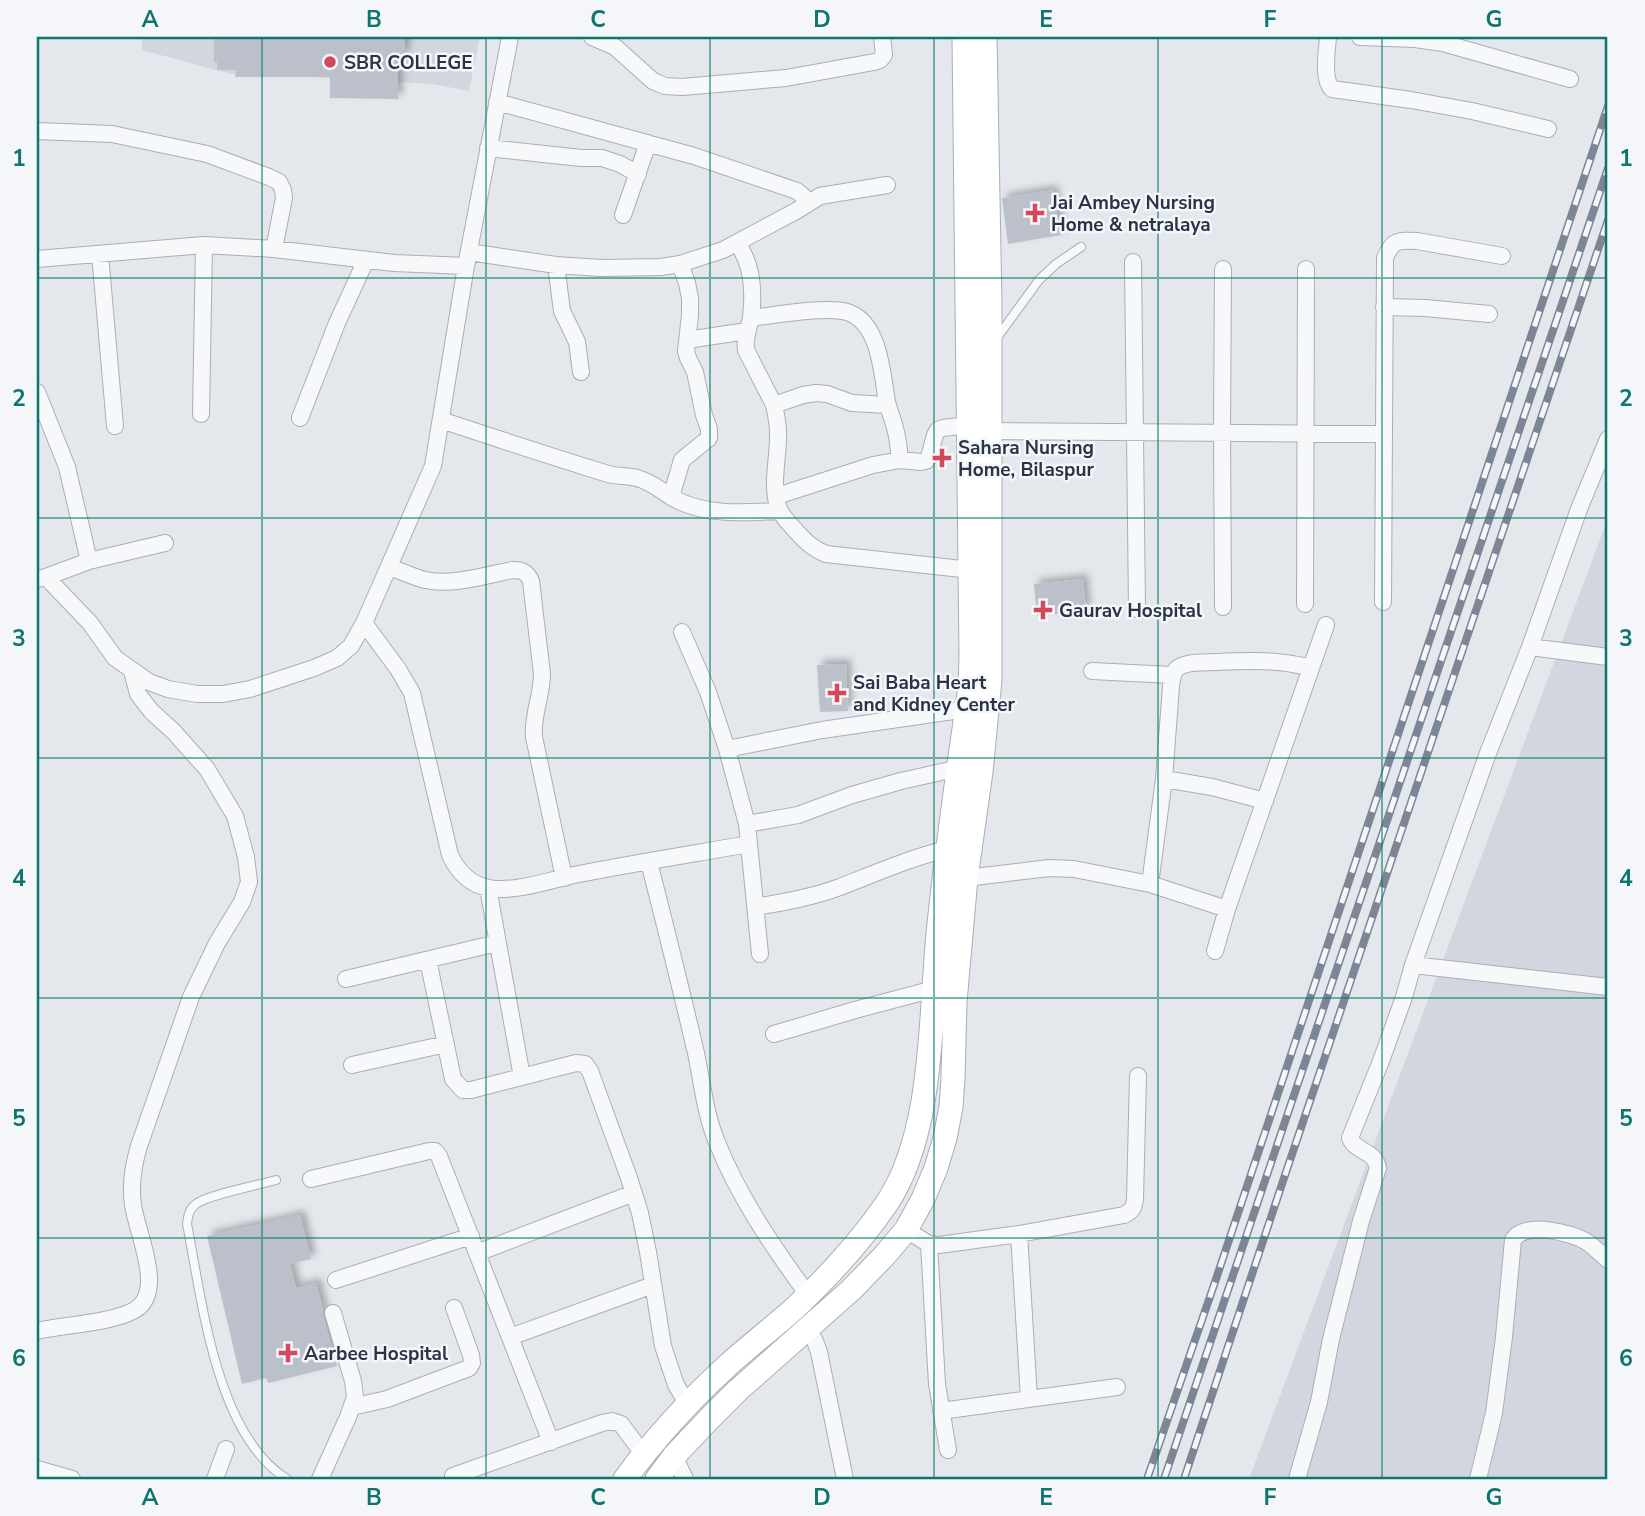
<svg xmlns="http://www.w3.org/2000/svg" width="1645" height="1516" viewBox="0 0 1645 1516" font-family="'Nunito Sans',sans-serif">
<style>
.built{fill:#d2d6de}
.building{fill:#bbc0ca;filter:url(#shadow)}
.lines{fill:none;stroke-linecap:round;stroke-linejoin:round}
.service-casing{stroke:#a9aeb7;stroke-width:10}
.minor-casing{stroke:#a9aeb7;stroke-width:18}
.secondary-casing{stroke:#a9aeb7;stroke-width:25}
.service{stroke:#f7f8fa;stroke-width:8}
.minor{stroke:#f7f8fa;stroke-width:16}
.secondary{stroke:#fff;stroke-width:23}
.rail-casing{stroke:#7d8696;stroke-width:8}
.rail{stroke:#f4f6f9;stroke-width:5;stroke-dasharray:16;stroke-linecap:butt}
.grid{fill:none;stroke:#0f766e;stroke-width:2;stroke-opacity:0.55}
.poi-dot{fill:#d1495b;stroke:#f4f6f9;stroke-width:2.5}
.labels{text-anchor:middle;stroke-width:5;stroke-linejoin:round;paint-order:stroke}
.poi-label{font-size:19px;font-weight:bold;fill:#2b3445;stroke:#f4f6f9;text-anchor:start}
.neatline{fill:none;stroke:#0f766e;stroke-width:2.5}
.grid-label{font-size:23px;text-anchor:middle;font-weight:bold;fill:#0f766e}
</style>
<defs>
<filter id="shadow"><feDropShadow dx="5" dy="-5" stdDeviation="3.5" flood-color="#0004"/></filter>
</defs>
<rect width="100%" height="100%" fill="#e4e7ec"/>
<path class="built" d="M142,37h338l-11,54 -37,-7 -118,-7 -83,-3 -89,-24z
M1608,518v961h-359z"/>
<path class="building" d="M214,37h191v18h-7v44l-68,-1v-21h-95l1,-7h-19v-8h-3z
M1053,190l8,45 -53,9 -6,-46z
M1083,579l3,32 -49,5 -3,-32z
M846,664l2,47 -28,1 -3,-47z
M300,1215l11,44 -21,5 6,24 20,-5 7,27v6l14,50 -69,17 -2,-5 -24,6 -35,-148z"/>
<g class="lines">
<g class="service-casing">
<path id="service" d="M996,339l43,-59 17,-16 25,-17
M276,1180c-17,5 -69,15 -80,24 -7,5 -8,12 -9,20 15,76 29,211 100,255"/>
</g>
<g class="minor-casing">
<path id="minor" d="M592,37l23,10 38,34 12,5 17,1 104,-9 88,-16 6,-2 4,-5 -2,-18
M1328,37c-1,14 -6,42 4,52l79,11 61,11 76,18
M1360,37l55,2 28,4 127,36
M497,102l197,54 103,35 13,11
M37,131l75,3 95,20 62,23 10,5 4,8 1,8 -10,51
M488,148l93,10h21l18,6 18,10
M623,215l25,-72
M737,243c15,20 17,49 14,74 -2,12 -7,21 -5,33l28,55c2,9 4,18 4,27 1,25 -8,54 1,77 4,9 11,15 17,22 9,10 17,18 30,23l145,16
M469,252l87,13 45,3 60,-1 19,-3 43,-14 73,-39 24,-15 67,-11
M100,254l15,172
M37,259l167,-14 70,4 120,14 72,3
M1133,262l4,347
M556,265l6,46 15,31 4,30
M1384,307l41,1 64,6
M751,318c24,-3 75,-12 96,-6 33,10 35,62 40,90 2,9 6,17 8,26 3,10 4,21 5,32
M687,340l60,-9
M37,392l30,75 22,94
M774,405l29,-10 13,-2 11,1 25,9 36,2
M201,414l3,-169
M300,418l37,-95 29,-63
M441,420c54,18 109,36 164,53 10,4 21,2 32,5 16,4 27,16 42,23 30,15 69,11 101,10
M990,431l393,3
M777,496l96,-31 27,-5 21,2 5,-1 3,-4 6,-22 3,-5 5,-2 26,-3
M671,497l11,-37 27,-22v-9l-5,-14 -9,-43 -7,-14 -2,-7 4,-36v-17l-3,-15 -7,-19
M389,567c12,4 24,10 36,13 29,6 60,-5 88,-10 9,0 14,2 18,11l11,93c0,22 -10,41 -8,63l30,141
M46,577l44,46 25,35 34,24 19,7 29,5h26l27,-5 64,-21 23,-10 14,-12 13,-23 69,-157 33,-200 44,-229
M37,579l9,-2 43,-16 76,-18
M1383,602l2,-344c7,-18 13,-18 32,-17l85,15
M1305,604l1,-335
M1223,607l-1,-175 1,-163
M364,623l34,46 14,24 38,162c8,17 21,30 39,33 25,5 65,-9 90,-14 57,-11 113,-20 170,-30
M682,632l26,60 19,57 20,75 13,130
M1530,647l78,10
M1092,671l80,4
M727,749l95,-19 145,-21
M1164,779l48,8 53,14
M747,824l51,-9 54,-20 49,-14 58,-13
M649,862c16,63 32,127 47,191 6,29 9,59 20,87 22,56 57,107 92,155
M966,878l83,-10 25,1 76,15 77,25
M1150,884l14,-105 7,-93c2,-17 5,-20 21,-23 40,-1 81,-6 119,5
M488,888l34,189
M756,907c29,-5 57,-10 84,-20 36,-14 70,-29 107,-38
M1215,951l12,-42 99,-284
M428,960l25,119 10,11h8l105,-27 9,1 5,7 39,107 11,35 8,39 15,94 13,39 12,20
M1413,965l195,22
M346,979l151,-36
M774,1034l81,-24 79,-21
M352,1065l94,-21
M311,1179l118,-28h6l4,5 112,286
M906,1230l23,14 10,1 80,-11 105,-19c8,-4 10,-7 11,-16l3,-123
M1019,1234l10,164
M929,1244l8,140 11,66
M477,1253l157,-60
M336,1280l135,-44
M807,1328l8,13 4,11 26,127
M37,1331c26,-6 73,-8 96,-20 34,-17 4,-77 0,-106 -3,-20 0,-39 6,-59l52,-149 26,-54 25,-41 7,-20 -3,-25 -11,-41 -28,-47 -33,-37 -23,-21 -13,-17 -6,-23
M510,1337l143,-52
M352,1407l35,-8 82,-31 3,-5 -1,-8 -17,-47
M941,1411l176,-24
M674,1456l11,23
M37,1469l35,10
M453,1476l149,-53 10,-2 9,3 23,31
M215,1479l11,-30
M320,1479l28,-62 7,-20 -2,-16 -20,-68
M1297,1479l22,-77 12,-63 30,-118 17,-53c-3,-18 -22,-15 -28,-30l31,-77 23,-64 9,-32 75,-212 42,-106 49,-138 29,-70
M1478,1479l16,-66 10,-76 9,-97c11,-19 58,-8 74,2 7,5 14,12 21,18"/>
</g>
<g class="secondary-casing">
<path id="secondary" d="M625,1479c30,-41 65,-79 103,-114 22,-20 46,-38 68,-58 34,-32 65,-66 91,-104 47,-70 43,-187 51,-269 8,-82 20,-164 32,-247l1,-31 -7,-619
M657,1479l17,-23 37,-39 26,-26 114,-101 34,-35 21,-25 17,-31 13,-31 9,-30 6,-31 2,-29 2,-76 11,-124 15,-106 9,-92v-375l-5,-268"/>
</g>
<use href="#service" class="service"/>
<use href="#minor" class="minor"/>
<use href="#secondary" class="secondary"/>
<g class="rail-casing">
<path id="rail" d="M1147,1479l67,-194 394,-1179
M1164,1479l444,-1311
M1184,1479l99,-298 325,-961"/>
</g>
<use href="#rail" class="rail"/>
</g>
<path class="grid" d="M262,37v1442M486,37v1442M710,37v1442M934,37v1442M1158,37v1442M1382,37v1442M37,278h1571M37,518h1571M37,758h1571M37,998h1571M37,1238h1571"/>
<g class="poi-dot">
<circle cx="330" cy="62" r="7"/>
<path d="M1031.5 202.5h7v7h7v7h-7v7h-7v-7h-7v-7h7z"/>
<path d="M938.5 447.5h7v7h7v7h-7v7h-7v-7h-7v-7h7z"/>
<path d="M1039.5 599.5h7v7h7v7h-7v7h-7v-7h-7v-7h7z"/>
<path d="M833.5 682.5h7v7h7v7h-7v7h-7v-7h-7v-7h7z"/>
<path d="M284.5 1342.5h7v7h7v7h-7v7h-7v-7h-7v-7h7z"/>
</g>
<g class="labels">
<g class="poi-label">
<text x="344" y="69">SBR COLLEGE</text>
<text x="1051" y="209">Jai Ambey Nursing<tspan x="1051" dy="22">Home &amp; netralaya</tspan></text>
<text x="958" y="454">Sahara Nursing<tspan x="958" dy="22">Home, Bilaspur</tspan></text>
<text x="1059" y="617">Gaurav Hospital</text>
<text x="853" y="689">Sai Baba Heart<tspan x="853" dy="22">and Kidney Center</tspan></text>
<text x="304" y="1360">Aarbee Hospital</text>
</g>
</g>
<rect width="1645" height="1516" fill="none" stroke="#f4f6f9" stroke-width="77"/>
<rect x="38" y="38" width="1568" height="1440" class="neatline"/>
<g class="grid-label">
<text x="150" y="27">A</text>
<text x="374" y="27">B</text>
<text x="598" y="27">C</text>
<text x="822" y="27">D</text>
<text x="1046" y="27">E</text>
<text x="1270" y="27">F</text>
<text x="1494" y="27">G</text>
<text x="19" y="166">1</text>
<text x="1626" y="166">1</text>
<text x="19" y="406">2</text>
<text x="1626" y="406">2</text>
<text x="19" y="646">3</text>
<text x="1626" y="646">3</text>
<text x="19" y="886">4</text>
<text x="1626" y="886">4</text>
<text x="19" y="1126">5</text>
<text x="1626" y="1126">5</text>
<text x="19" y="1366">6</text>
<text x="1626" y="1366">6</text>
<text x="150" y="1505">A</text>
<text x="374" y="1505">B</text>
<text x="598" y="1505">C</text>
<text x="822" y="1505">D</text>
<text x="1046" y="1505">E</text>
<text x="1270" y="1505">F</text>
<text x="1494" y="1505">G</text>
</g>
</svg>
